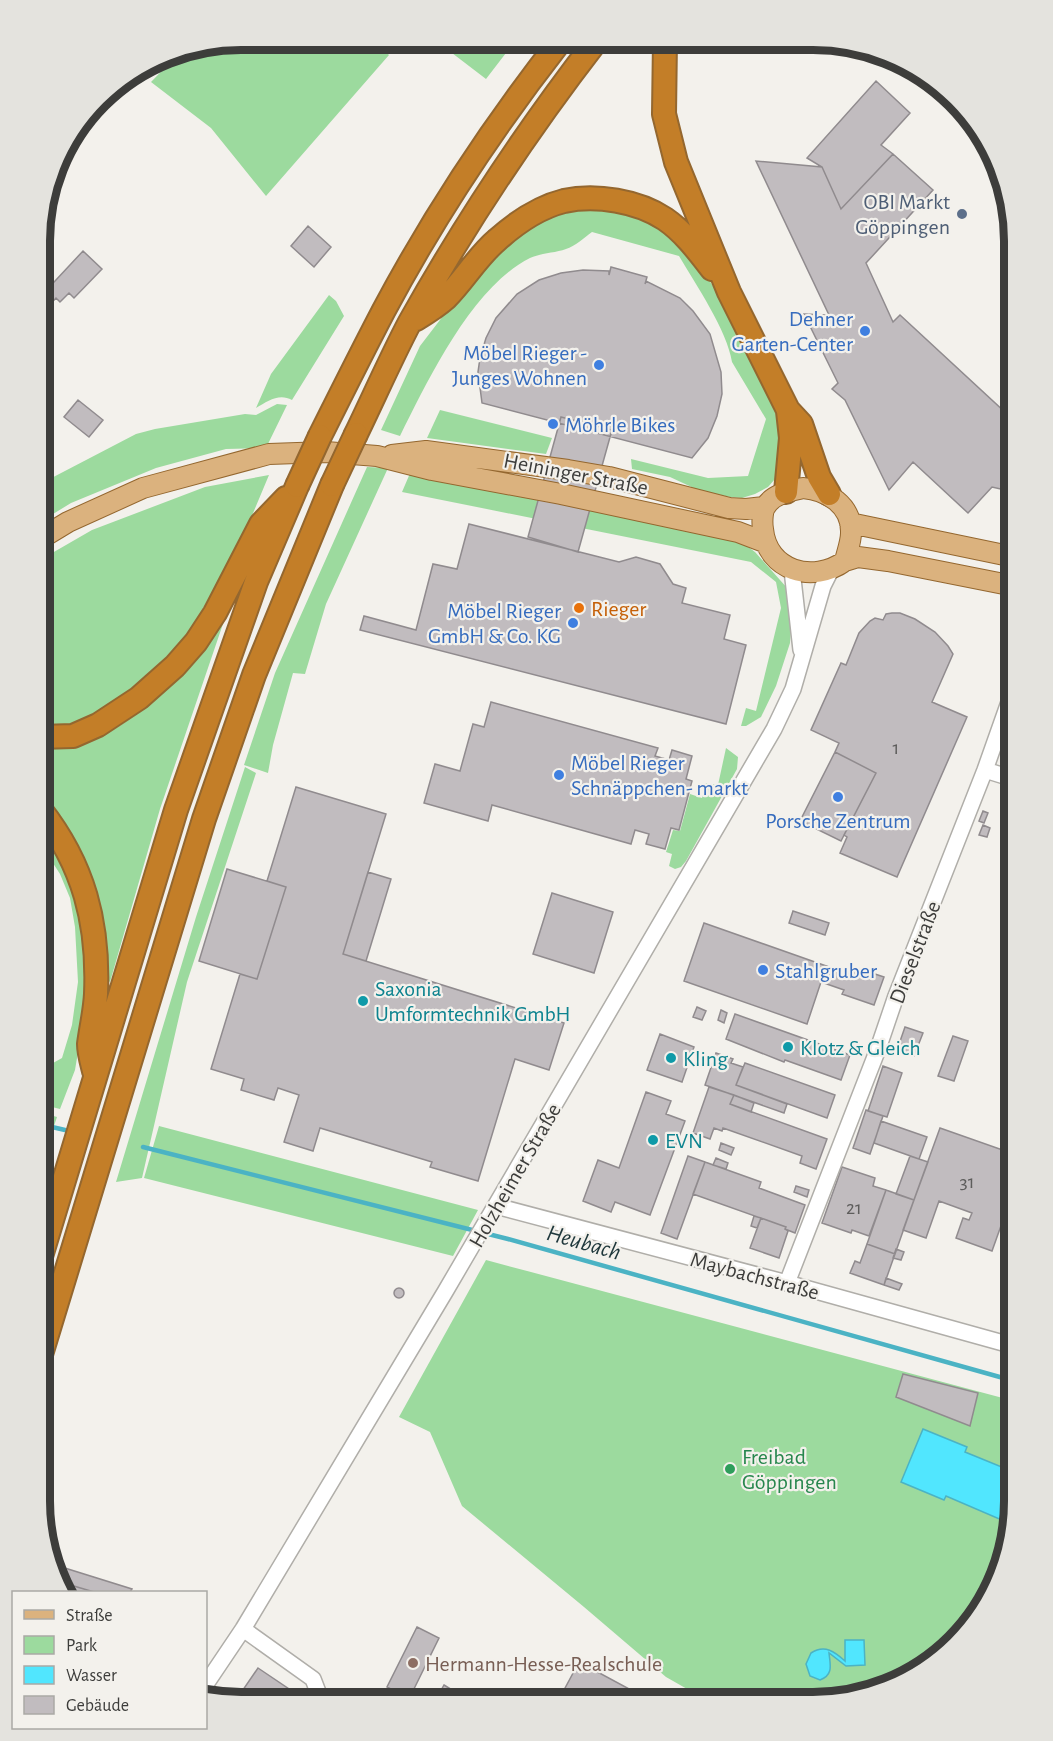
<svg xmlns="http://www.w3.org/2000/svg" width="1053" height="1741" viewBox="0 0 1053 1741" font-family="'Alegreya Sans',sans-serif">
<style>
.green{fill:#9cda9e}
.water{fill:#51e6fe;stroke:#4bb3c4;stroke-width:1.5}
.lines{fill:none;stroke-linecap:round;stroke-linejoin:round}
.stream{stroke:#4bb3c4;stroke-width:4.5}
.building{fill:#c1bcbf;stroke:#908b8e;stroke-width:1.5}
.minor-casing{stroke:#b0aea9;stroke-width:18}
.major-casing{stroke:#94672f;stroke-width:22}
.highway-casing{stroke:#94672f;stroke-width:26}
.minor{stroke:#fff;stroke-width:15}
.major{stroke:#dbb27e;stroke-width:20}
.highway{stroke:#c37e28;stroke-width:22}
.highway-bridge-casing{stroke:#94672f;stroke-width:26;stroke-linecap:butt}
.highway-bridge{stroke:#c37e28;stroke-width:22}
.service-dot{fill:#5c6f8a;stroke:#f3f1ec;stroke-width:2}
.shop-dot{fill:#3f7fe0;stroke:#f3f1ec;stroke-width:2}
.food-dot{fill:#e8710a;stroke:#f3f1ec;stroke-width:2}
.culture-dot{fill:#0f9aa8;stroke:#f3f1ec;stroke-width:2}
.leisure-dot{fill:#2e9e5b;stroke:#f3f1ec;stroke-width:2}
.education-dot{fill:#8d6e63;stroke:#f3f1ec;stroke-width:2}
.labels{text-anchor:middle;stroke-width:4.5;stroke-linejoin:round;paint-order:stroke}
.number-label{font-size:20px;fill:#5e5d5c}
.service-label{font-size:22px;fill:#4e5e75;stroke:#f3f1ec;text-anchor:end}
.shop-label{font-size:22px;fill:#366cbe;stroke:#f3f1ec;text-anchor:end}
.street-label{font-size:22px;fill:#3d3d3b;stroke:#f3f1ec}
.food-label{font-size:22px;fill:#c56008;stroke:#f3f1ec;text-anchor:start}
.culture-label{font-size:22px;fill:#0d838f;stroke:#f3f1ec;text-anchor:start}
.leisure-label{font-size:22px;fill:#27864d;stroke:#f3f1ec;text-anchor:start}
.education-label{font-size:22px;fill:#785e54;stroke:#f3f1ec;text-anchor:start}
.water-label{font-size:24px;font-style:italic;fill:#1e373b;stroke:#f3f1ec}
.rim{fill:none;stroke:#3d3d3b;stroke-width:8}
</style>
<rect width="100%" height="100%" fill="#f3f1ec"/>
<path class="green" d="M240,39h133l16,16 -123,141 -55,-68 -60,-46 31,-32z
M435,40h81l-30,39z
M576,206l46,3 43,19 39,44 20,31 56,118 3,45 -8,13 -7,8 -13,7 -13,4 -12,-1 -32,-7 -28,-13 -38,-8 -1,-10 77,19 40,-2 18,-57 -34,-57c-5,-32 -36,-77 -53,-106l-87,-24c-8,6 -17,14 -26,17 -11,4 -25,4 -36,9 -58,29 -102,122 -130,178l-19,-6 39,-84 69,-90 26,-23z
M329,295l7,6 8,15 -52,84c-13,-7 -24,1 -36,8l15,-34z
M277,404l10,1 -21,43 -40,1 -70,19 -85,35 -31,19v-38l96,-50 19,-5 90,-15 11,1z
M440,410l112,28 -6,16 -119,-16z
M367,467l21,1 -62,136 -21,70 -12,-1 -20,72 -5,28 -24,-8 31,-92z
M411,471l298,63 34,9 12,9 33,37 4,26 -2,28 -14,43 -15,31 -15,9h-5l5,-18 10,3 25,-103 -5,-26 -25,-20 -349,-70z
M269,475l-41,98 -33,57 -40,43 -46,36 -39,17 -30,1v-167l52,-30 113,-43z
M226,615l-66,194 -50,173 -5,-4 -56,-172 -9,-11v-52c15,-1 32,1 46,-2 53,-12 105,-86 140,-126z
M726,748l12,9 -1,12 -51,92 -5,6 -6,2 -6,-3 3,-12 -6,-2 7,-22 7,1 10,-37 12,4 4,-15 12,2z
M245,767l11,6 -69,209 -45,196 -26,4 80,-265z
M40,825l16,20 29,72v93l-10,60 -15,39 -20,-5c0,-27 -3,-33 22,-46l10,-33 6,-43 -3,-55 -5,-29 -10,-24 -20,-31z
M40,1112l17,5 -18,54z
M159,1126l319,84 -25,46 -309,-78z
M486,1260l528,141v113l-15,63 -26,46 -84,64 -76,15h-103l-44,-25 -82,-70 -122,-101 -32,-74 -31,-15z"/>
<path class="water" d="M923,1429l44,18 -2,5 49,20v42l-3,10 -65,-28 -2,4 -43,-18z
M845,1640h19l1,25 -19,1 -17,-13c1,11 5,22 -9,27l-10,-4 -4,-12 5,-11c14,-9 24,-1 34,8z"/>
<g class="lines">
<path class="stream" d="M39,1124l26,6
M143,1147l365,92 506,142"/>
</g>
<path class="building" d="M876,81l34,32 -29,32 12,9 -52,55 -19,-42 -15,-9z
M893,154l40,36 -67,73 27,59 7,-7 106,98 8,2v77l-22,-5 -24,26 -55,-51 -24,28 -44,-90 -13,-11 6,-6 -34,-69 25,1 -73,-154 66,6 19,42z
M308,226l23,21 -17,20 -23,-21z
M83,251l19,18 -28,29 -5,-5 -9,9 -4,-4 -15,16v-18z
M611,267l36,10 -2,7 1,-3 34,17 13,13 17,23 11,38 1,22 -5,22 -9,22 -16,20 -210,-55 -4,-31 2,-14 6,-20 10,-20 21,-24 22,-14 22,-7 22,-3 26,1v4z
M78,400l25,20 -14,17 -25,-20z
M561,417l51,13 -34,122 -50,-15z
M469,524l150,38 17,-5 24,7 13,20 13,4 -4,15 48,12 -6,24 22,6 -20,79 -366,-94 4,-14 52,14 17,-66 24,5z
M892,613h8l15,6 20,13 13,14 5,8 -21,48 35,15 -70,160 -57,-24 7,-16 -3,-2 32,-62 -41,-21 4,-9 -28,-13 30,-67 5,2 13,-32 11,-12 5,-3 8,2 3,-6z
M491,702l167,46 -3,8 14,4 3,-10 20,6 -6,23 6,2 -13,49 -8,-2 -6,21 -19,-5 3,-10 -14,-4 -4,14 -139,-39 -4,16 -64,-18 11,-39 25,7 13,-47 11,3z
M835,752l41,21 -35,68 -41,-20z
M296,787l90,27 -43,140 221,69 -15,47 -34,-11 -37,122 -48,-14 2,-5 -112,-34 -7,23 -29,-9 15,-47 -21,-7 -4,12 -33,-10 3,-11 -33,-10 29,-95 17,5 29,-92 -19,-6z
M983,811l5,2 -4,10 -5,-2z
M983,825l7,3 -3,9 -8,-2z
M227,869l59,18 -29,92 -58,-18z
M368,872l23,7 -25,82 -23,-7z
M552,893l61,19 -19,61 -61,-19z
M793,911l36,12 -4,12 -36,-12z
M704,923l145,51 2,-8 33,11 -10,28 -32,-11 2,-4 -23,-8 -14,42 -123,-43z
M697,1007l9,4 -4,9 -9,-3z
M721,1010l6,3 -3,10 -6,-3z
M735,1014l115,41 -9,25 -56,-20 -1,2 -58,-23z
M905,1027l18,6 -9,23 -17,-6z
M660,1034l34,13 -12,35 -35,-12z
M953,1036l15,5 -14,40 -16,-5z
M716,1053l17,6 -2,4 12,4 -7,18 51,19 -3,9 -79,-28z
M745,1063l90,32 -8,23 -91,-33z
M883,1066l19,7 -15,44 -19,-6z
M709,1087l25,8 -4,9 97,35 -11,30 -16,-6 2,-7 -79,-28 -1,3 -8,-3 -4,11 -17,-6z
M646,1092l25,9 -5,13 19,7 -35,94 -35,-13 -4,10 -28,-11 15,-41 21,8z
M734,1095l20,8 -3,9 -21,-8z
M866,1110l17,6 -13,38 -17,-6z
M881,1121l46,16 -8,22 -45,-16z
M940,1128l74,26v73l-12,-4 -10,28 -36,-13 7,-20 6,2 3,-7 -33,-12 -13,37 -23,-8z
M721,1143l13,5 -3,7 -12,-5z
M688,1156l17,6 -28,77 -16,-6z
M910,1156l18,6 -14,38 -18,-6z
M716,1158l12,5 -2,6 -13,-4z
M705,1162l56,20 -2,6 46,17 -10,28 -10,-4 1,-2 -93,-33z
M842,1167l33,11 -2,8 13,4 -17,46 -17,-6 -1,3 -29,-10z
M796,1186l13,4 -2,7 -13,-5z
M886,1190l28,10 -19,54 -28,-10z
M754,1216l7,2 -4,10 -6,-2z
M761,1218l25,9 -1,2 3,2 -9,27 -29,-10z
M867,1244l28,10 -11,31 -34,-12 5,-12 5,2z
M896,1249l8,3 -3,8 -8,-2z
M886,1278l16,6 -3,6 -15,-5z
M394 1293a5 5 0 1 1 10 0a5 5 0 1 1-10 0Z
M903,1374l75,19 -8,33 -74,-29z
M52,1564l80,25 -2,3h-36l-37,-11 -3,-4z
M57,1581l37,11h-28z
M417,1627l22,11 -30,61 2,2h-27l7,-12 -4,-2z
M579,1662l54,29 -5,10h-59l3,-6 -8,-5z
M258,1668l34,23 -7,10 -49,-1z
M444,1685l26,16h-35z"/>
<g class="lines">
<g class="minor-casing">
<path id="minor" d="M792,570l9,80
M985,770l29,9
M496,1206l291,77 227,63
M787,1283l91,-234 18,-53 89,-226 29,-82
M243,1629l70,50 5,13 -3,9
M206,1684l37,-55 202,-337 329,-563 19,-40 30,-103 8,-16"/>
</g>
<g class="major-casing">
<path id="major" d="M392,455l34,-4 142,19 41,7 120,31 17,1 18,-2
M803,488c24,2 49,17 48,45 0,9 -4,19 -6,28 -32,23 -78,10 -82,-32 -1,-6 -1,-18 3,-23 7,-12 24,-15 37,-18z
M850,523l164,34
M40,539l28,-17 75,-34 126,-34 57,-2 51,4 55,14 129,24 177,38 26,10
M845,561l13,-4 30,4 126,25"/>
</g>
<g class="highway-casing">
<path id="highway" d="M665,40l-1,74 12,48 53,130 59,118 13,14 18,53 10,17
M416,319c10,-6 21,-13 30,-21 18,-18 31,-41 51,-58 19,-17 43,-33 67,-39 32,-7 74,0 101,18 19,13 33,32 47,50
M356,434c18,-37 35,-76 54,-112 55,-98 118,-193 187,-282
M320,436c21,-42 42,-84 64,-126 49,-92 112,-187 177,-270
M786,492l5,-54 -3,-27
M40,737l33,-1 25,-11 41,-27 36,-32 21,-24 19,-29 46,-89 25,-26
M40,809c44,56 59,114 56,185 -1,18 -5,34 -7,50 0,9 3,19 5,27
M39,1263l137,-453 80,-228 41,-96
M39,1361l165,-542 50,-144 78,-190"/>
</g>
<use href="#minor" class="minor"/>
<use href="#major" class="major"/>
<use href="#highway" class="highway"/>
<g class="highway-bridge-casing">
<path id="highway-bridge" d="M332,485l24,-51
M297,486l23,-50"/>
</g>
<use href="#highway-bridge" class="highway-bridge"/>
</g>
<circle class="service-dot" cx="962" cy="214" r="6"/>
<g class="shop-dot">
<circle cx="865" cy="331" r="6"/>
<circle cx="599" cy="365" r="6"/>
<circle cx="553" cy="424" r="6"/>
<circle cx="573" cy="623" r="6"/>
<circle cx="559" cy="775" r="6"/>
<circle cx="838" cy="797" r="6"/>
<circle cx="763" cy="970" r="6"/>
</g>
<circle class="food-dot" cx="579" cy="608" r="6"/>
<g class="culture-dot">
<circle cx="363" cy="1001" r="6"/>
<circle cx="788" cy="1047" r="6"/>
<circle cx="671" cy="1058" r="6"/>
<circle cx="653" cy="1140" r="6"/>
</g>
<circle class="leisure-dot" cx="730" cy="1469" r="6"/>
<circle class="education-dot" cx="413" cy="1663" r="6"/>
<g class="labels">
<g class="number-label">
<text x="896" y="754">1</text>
<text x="967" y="1188">31</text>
<text x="854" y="1214">21</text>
</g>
<g class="service-label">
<text x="950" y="209">OBI Markt<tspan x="950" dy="25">Göppingen</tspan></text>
</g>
<g class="shop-label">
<text x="853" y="326">Dehner<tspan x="853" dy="25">Garten-Center</tspan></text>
<text x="587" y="360">Möbel Rieger -<tspan x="587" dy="25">Junges Wohnen</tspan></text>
<text x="565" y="432" text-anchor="start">Möhrle Bikes</text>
<text x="561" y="618">Möbel Rieger<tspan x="561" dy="25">GmbH &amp; Co. KG</tspan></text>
<text x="571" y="770" text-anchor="start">Möbel Rieger<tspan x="571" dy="25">Schnäppchen- markt</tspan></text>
<text x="838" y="828" text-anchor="middle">Porsche Zentrum</text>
<text x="775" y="978" text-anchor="start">Stahlgruber</text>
</g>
<g class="street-label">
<text transform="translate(576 473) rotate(11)" y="8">Heininger Straße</text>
<text transform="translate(914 952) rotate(-69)" y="8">Dieselstraße</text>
<text transform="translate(514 1175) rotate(-60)" y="8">Holzheimer Straße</text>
<text transform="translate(755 1275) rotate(15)" y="8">Maybachstraße</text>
</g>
<g class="food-label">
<text x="591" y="616">Rieger</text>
</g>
<g class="culture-label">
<text x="375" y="996">Saxonia<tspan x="375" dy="25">Umformtechnik GmbH</tspan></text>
<text x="800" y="1055">Klotz &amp; Gleich</text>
<text x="683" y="1066">Kling</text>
<text x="665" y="1148">EVN</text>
</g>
<g class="leisure-label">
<text x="742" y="1464">Freibad<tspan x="742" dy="25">Göppingen</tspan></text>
</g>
<g class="education-label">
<text x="425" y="1671">Hermann-Hesse-Realschule</text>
</g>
<g class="water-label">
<text transform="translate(584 1242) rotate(16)" y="8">Heubach</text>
</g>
</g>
<path d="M0 0H1053V1741H0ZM241 50H813A191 191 0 0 1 1004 241V1501A191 191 0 0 1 813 1692H241A191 191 0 0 1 50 1501V241A191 191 0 0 1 241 50Z" fill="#e4e3de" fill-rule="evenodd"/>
<path class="rim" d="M241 50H813A191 191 0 0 1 1004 241V1501A191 191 0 0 1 813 1692H241A191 191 0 0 1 50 1501V241A191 191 0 0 1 241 50Z"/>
<rect x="12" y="1591" width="195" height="138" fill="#f3f1ec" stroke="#aaa9a5" stroke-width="1.5"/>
<rect x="24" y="1610" width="30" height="9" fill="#dbb27e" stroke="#aaa9a5" stroke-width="1.5"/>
<text x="66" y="1621" font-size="18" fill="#3d3d3b">Straße</text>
<rect x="24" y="1636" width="30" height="18" fill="#9cda9e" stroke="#aaa9a5" stroke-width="1.5"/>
<text x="66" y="1651" font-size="18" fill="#3d3d3b">Park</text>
<rect x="24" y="1666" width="30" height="18" fill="#51e6fe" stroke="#aaa9a5" stroke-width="1.5"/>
<text x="66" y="1681" font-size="18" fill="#3d3d3b">Wasser</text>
<rect x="24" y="1696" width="30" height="18" fill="#c1bcbf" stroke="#aaa9a5" stroke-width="1.5"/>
<text x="66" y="1711" font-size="18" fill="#3d3d3b">Gebäude</text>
</svg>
